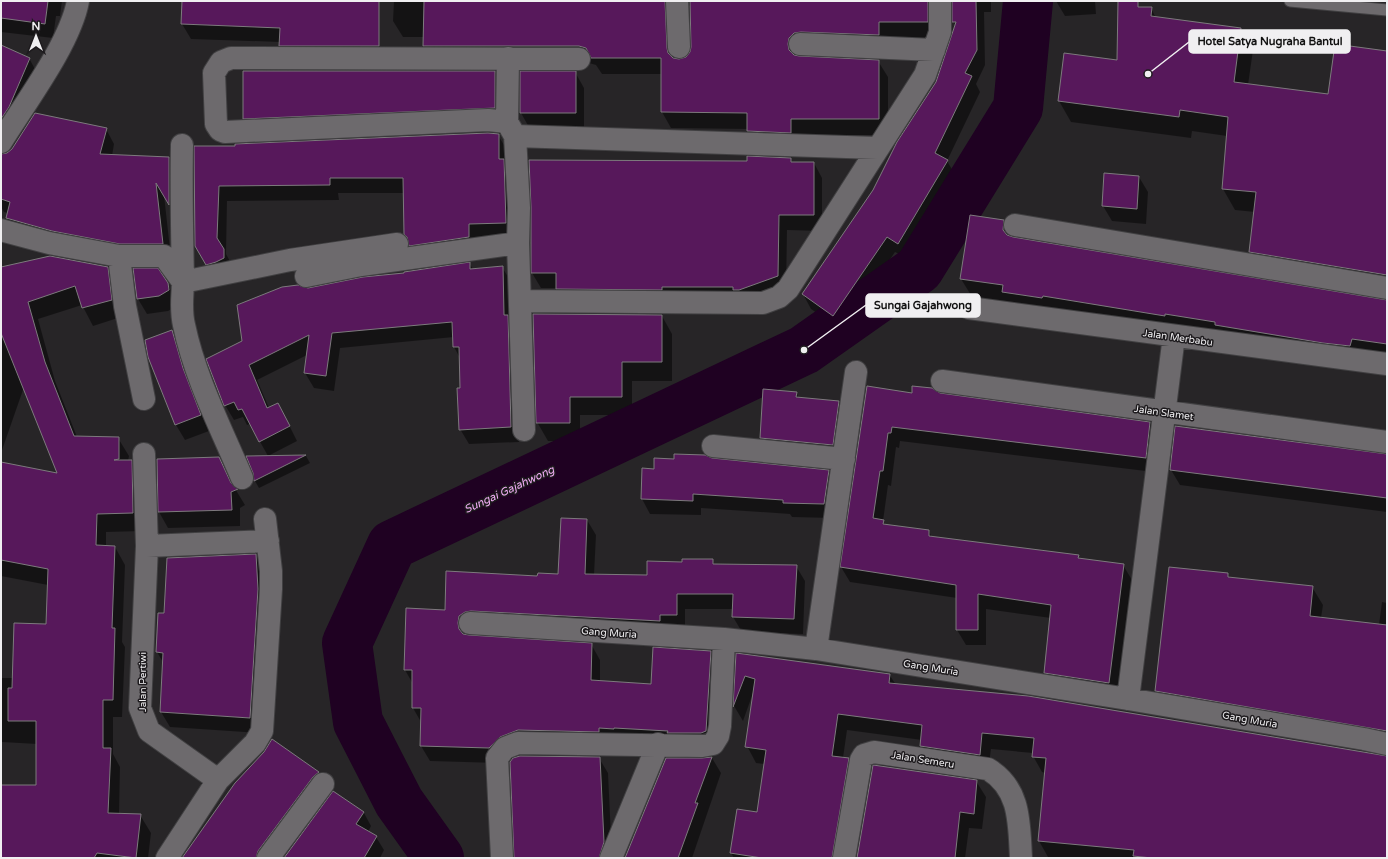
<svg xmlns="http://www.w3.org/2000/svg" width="1388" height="859" viewBox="0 0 1388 859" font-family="'Varela Round',sans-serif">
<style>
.shadow{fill:#0007;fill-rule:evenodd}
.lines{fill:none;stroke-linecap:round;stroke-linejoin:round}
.river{stroke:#1f0122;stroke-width:50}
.building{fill:#57185b;stroke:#7d7a7d}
.service-casing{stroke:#414042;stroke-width:13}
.minor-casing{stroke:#414042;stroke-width:24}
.service{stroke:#6d6a6d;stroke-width:11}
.minor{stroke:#6d6a6d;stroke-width:22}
.labels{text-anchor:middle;stroke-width:3;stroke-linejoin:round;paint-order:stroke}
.street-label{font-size:10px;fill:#f0eff1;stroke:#1e1b1e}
.water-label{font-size:11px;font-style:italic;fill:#f7b1fb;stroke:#1e1b1e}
.leader{fill:none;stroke:#f0eff1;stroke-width:1.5}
.callout-dot{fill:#f0eff1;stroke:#1e1b1e;stroke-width:1.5}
.callout{fill:#f0eff1;stroke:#f0eff1;stroke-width:1.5}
.callout-label{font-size:11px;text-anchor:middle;font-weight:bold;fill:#111}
</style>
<rect width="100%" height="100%" fill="#272527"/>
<path class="shadow" d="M1,1h61l-2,15h-4l-3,22 -52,-6z
M183,1h178l-1,60h-71l-9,-16v-3l-89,-3 -9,-15z
M394,1h542v37h-48l-90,16 -1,3 81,4 10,16v58h-88l-43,12 -9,-18 -77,-1 -9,-16v-38h-60l-6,-9 -7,-2 -156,-1 -9,-16v-9h-21l-10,-16zM687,5l4,1v47l-4,5 -12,1 -2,-40z
M953,1h38v11h-7l1,53 -9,19 4,8 -33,69 9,15 -49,82 -12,-6 -53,78 -31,-21 -8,-15 71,-103 62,-109 20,-56 -2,-4z
M1056,1h39l1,13 -31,2z
M1151,8l5,10 84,10 13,22 -5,35 81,10 58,-43v242l-125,-21 -12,-21 5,-40 -20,-2 -12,-21 4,-53 -35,-5 -1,7 -120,-16 -12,-21 59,-40z
M1,46l28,12 8,15 -36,74z
M495,72l9,16 -1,35 -250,11 -9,-16z
M521,72h54l9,16v41h-54l-9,-16z
M35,114l71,15 8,15 -2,12 57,2 8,14v45l-13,-22 7,63 -156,-25 -8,-15 1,-5 -4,-1 -3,-5v-52l6,-1 5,-4z
M498,135l9,15 7,88 -95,23 -14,-28 -1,-40h-66l1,7 -112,1 -1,53 6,11 -16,14 -11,-17 -10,-115h41z
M790,159l3,4h21l8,15v53l-35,-1 -1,62 -220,12 -10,-16h-15l-9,-15 216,-111z
M1139,177l9,15 -2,32 -34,-3 -9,-15z
M1003,221l11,17 373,63v66l-413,-67 -13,-21z
M469,263l4,6 29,-2 9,15 5,49 3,111 -50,2 -9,-15v-71l-6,-11v-10l-114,11 -6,43 -20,-3 -9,-15 2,-18 -50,25 12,28 17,11 11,22 -29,15 -18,-32 -3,1 -4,-8 -9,3 -9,-15 19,-64 64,-52z
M1,268h106l10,17 4,32 -28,9 -11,-21 -44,14 17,62 22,56 41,1 11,18 -1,5h3l10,17 2,53 -37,1v14l9,1 10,18 -3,77 3,5 -3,70h-9v37l7,13 -1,47 21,1 11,18 -3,25h-147v-180h12l34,-53 1,-40 -47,-9v-113l58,11 -35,-87 -23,66zM2,742l35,2v42h-36z
M167,283l9,16 1,7 -9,5 -21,3 -9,-15z
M662,316l10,18v47h-40v34h-52v26h-32l-11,-19z
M171,331l9,16 11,38 18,46 -24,9 -9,-15 -27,-68z
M867,388l46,6h27l210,29 9,15 -5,34 -254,-31 -1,7 -3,-1 -5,39 -3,-1 -5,36 3,5 43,5 3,7 146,18 3,4 42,5 9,15 -15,118 -63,-10 -9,-15 6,-55 -65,-9v36h-20l-9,-15v-32l-107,-16 -9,-15z
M796,393l3,5 40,4 9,15 -7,43 -71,-7 -9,-15z
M1387,455v57l-207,-27 -9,-15z
M306,456l4,7 -51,25 -4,-7 -1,-8 -6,-16z
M219,458l15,29 11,18 -5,3v18l-72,2 -9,-16 -1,-52z
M711,459l118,12 8,15 -5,32 -40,-1 -2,-3 -89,-6v7l-51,-1 -8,-15 1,-30 12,1z
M587,520l9,15 -2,40 54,1 35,-13 29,-3 3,5 81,1 9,15 -2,53 -61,-2 -9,-15v-8h-48v21l-217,2 -1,4 124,8 9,16v22l52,3 58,-33 9,15 -3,74 -189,5 -29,17 -68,-2 -9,-15v-24l-8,-14v-24l-8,-14 41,-58 92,-35 21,-2z
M256,555l9,15 -6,163 -89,-6 -9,-15 3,-48 -7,-12 2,-38h6z
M1228,574l2,4 82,9 11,18 -2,13 58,7 3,-23 5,1v144l-221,-38 -10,-18z
M737,654l152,20 7,11 491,72v101l-339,-1 -9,-16 6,-68 -3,-1 -9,-16v-3l-42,-4 -3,22 -57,-9 -9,-16v-6l-75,-10 -4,28 5,1 9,16 -14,83h-109l-3,-5 7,-43 20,3 7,-49 -9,-1 -9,-17 6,-53 -10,28 -9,-15z
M272,741l46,32 8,13 -56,72h-87z
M599,758l9,15 4,85h-97z
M712,758l9,15 -29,85h-66l76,-98z
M976,781l10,16 -4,32 -13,-1 -4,30h-107z
M334,792l30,21 7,13 -3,6 8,5 8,13 -4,8h-95z"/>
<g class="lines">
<path class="river" d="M439,858l-40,-56 -41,-80 -11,-79 45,-98 412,-195 115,-81 99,-161 10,-107"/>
</g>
<path class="building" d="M1,1h47l-3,23 -44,-6z
M182,1h197v45h-100l1,-18 -99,-4z
M424,1h241l2,47 1,5 5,5 6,1 7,-2 4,-5 1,-5 -1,-46h238v21h-49v13l-78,-3 -7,1 -5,5 -1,6 1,6 5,5 5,1 80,4v59h-88v14l-44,-2v-18l-86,-1v-54h-70l-5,-10 -7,-2h-156z
M952,1h24l1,49 -12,23 7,3 -37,77 13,7 -50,84 -11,-7 -54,79 -31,-22 71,-104 24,-48 39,-60 20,-60h-4z
M1118,1h20v6h14l-1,9 90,12 -7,54 94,12 7,-50 52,7v224l-138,-23 7,-60 -34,-3 6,-72 -48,-7 -1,7 -121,-16 6,-48 53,7z
M1,45l29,13 -21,49 -8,12z
M243,71h252v37l-252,11z
M520,71h56v42h-56z
M35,113l72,15 -7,26 69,3v48l-13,-22 7,61h-43l-68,-13 -46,-13 4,-16 -9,-3v-45l6,-1 5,-4z
M488,133l11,1v25h5l2,64 -37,1v13l-60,9 -2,-9 -3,-3 -1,-56h-73v7l-111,1 -2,52 7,11v9l-8,4 -10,3 -11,-19 -1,-100h41v-2z
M747,156l44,2v4h23v53h-35l-1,61 -39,14h-6v-3h-71v3l-106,-1v-16h-25v-66l-2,-47 218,1z
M1104,173l35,3 -2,33 -35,-3z
M970,215l34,5 -1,10 4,5 6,2 374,63v44l-35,-5 -2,7 -27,-3 -108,-18v-3l-50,-8v2l-122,-20 -1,2 -40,-6 1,-7 -43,-6z
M50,256l58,11 4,33 -30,8 -7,-22 -47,16 17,60 29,74 45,1v22l-5,1h18l1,53 -36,1 -1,31 19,1 -3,82h3l-2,72h-10v48h8l-3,65 33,1 -5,44 -39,-5 -3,5h-93v-73h35v-64h-28v-33h4l2,-65 32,1 2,-55 -47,-9v-98l56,11 -56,-140v-66z
M470,262v7l33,-3 1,49h4l3,112 -52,3 -2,-42h3l-1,-41h-6l-1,-25 -120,11 -6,43 -22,-3 5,-38 -60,30 18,43 11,-5 12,23 -31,16 -17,-33 -4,1 -4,-8 -10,4 -18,-47 36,-18 -5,-36 45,-18 16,-2 10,3 55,-11 41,-4v-1z
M133,268h25l10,15 1,7 -10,6 -22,3z
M533,314l129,1v47h-40v35h-52v26h-34z
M172,330l11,38 18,47 -26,10 -27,-68 -3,-17z
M867,386l45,7v-7l20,2 8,5 210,29 -4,36 -254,-31 -1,6h-3l-5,38h-3l-7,47 11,2 -1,4 46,6v6l150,19 -1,3 46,6 -15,119 -65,-10 7,-68 -73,-11v36h-22v-45l-116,-18z
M763,389l34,3 -1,5 43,4 -6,44 -73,-7z
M1175,426l212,28v44l-217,-28z
M674,454l31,1 7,3 117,12 -5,34 -41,-1v-3l-90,-6v7l-52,-2 1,-31 12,1v-11l20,1z
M306,455l-52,26 -1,-8 -7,-17z
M219,457l12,26 7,6 -7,3 1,18 -74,2 -1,-53z
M561,518l26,1 -2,55 62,1v-14l35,1v-3h31v5l84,1 -3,54 -62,-2 1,-23h-56v21h-17v6l-189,-10 -6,1 -6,4 -1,7 1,6 4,5 6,1 123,8 -1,37 60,4 2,-37 58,4 -5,80 -5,2h-34l1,-2 -54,-3v1l-15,-1v4l-81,-2 -18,7 -11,11 -69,-2 1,-38h-9v-38h-8l2,-62 39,2 1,-39 91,5 1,-3 20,1z
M256,554l2,35 -8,129 -90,-6 3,-59 -7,-1 2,-39h6l3,-55z
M1169,567l59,6v4l85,9 -3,30 77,9v106l-232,-40z
M736,653l154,21 -1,9 139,13 359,60v102h-235l-19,-2 1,-6 -96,-9 8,-83 -14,-1 2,-19 -52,-5 -2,22 -60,-9 2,-21 -84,-11 -6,42 17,2 -17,100h-70l-32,-5 7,-44 20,3 9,-62 -21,-3 10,-68 -10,-3 -12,31z
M272,739l47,33 -6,5 -55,74 -2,7h-74l53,-75 29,-31z
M520,756l80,1 4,85 -5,16h-85l-4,-96 3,-4z
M712,757l-17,46h3l-20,55h-53l41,-100h36z
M873,765l104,15 -3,34 -14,-2 -5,46h-98z
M333,791l31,21 -8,12 21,12 -13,22h-80z"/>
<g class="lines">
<g class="service-casing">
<path id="service" d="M1290,1l97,9"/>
</g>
<g class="minor-casing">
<path id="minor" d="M677,1l2,46
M800,44l134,6
M507,122l1,-64
M515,136l362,12
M1,142c24,-39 69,-98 77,-141
M182,145c-1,45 0,89 1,134 0,16 -3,30 1,46 11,53 37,103 58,153
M1015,225l372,63
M1,230l48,13 70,13h45l19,26
M518,243l6,187
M119,256l6,50 19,93
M306,276l55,-11 157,-22 1,-35 -4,-72 -8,-14 -19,-2 -263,12 -5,-2 -4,-6 -2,-51 7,-11 10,-4 348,1
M183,282l107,-22 107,-16
M521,301l242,2 16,-6 9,-8 137,-214 15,-43v-31
M969,308l418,56
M942,381l445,61
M713,446l131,13
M144,454l3,92 -7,162 9,23 69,49 -51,78
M147,546l121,-5
M470,623l254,16 92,10 312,50 236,40 23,5
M816,649l40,-277
M1128,699l46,-363
M218,780l37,-37 7,-12 9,-142v-18l-6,-52
M268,858l55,-74
M502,858l-5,-100 8,-10 13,-5 184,3 11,-2 5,-8 2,-10 4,-87
M611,858l47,-114
M844,858l17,-98 3,-5 10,-3 114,17c33,20 31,55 33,89"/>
</g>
<use href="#service" class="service"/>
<use href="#minor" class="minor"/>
</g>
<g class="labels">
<g class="street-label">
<text transform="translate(1178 337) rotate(8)" y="4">Jalan Merbabu</text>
<text transform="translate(1164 412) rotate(8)" y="4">Jalan Slamet</text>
<text transform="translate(609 632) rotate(4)" y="4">Gang Muria</text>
<text transform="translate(931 667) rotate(9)" y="4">Gang Muria</text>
<text transform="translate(142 682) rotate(-90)" y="4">Jalan Pertiwi</text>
<text transform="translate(1250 719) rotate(10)" y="4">Gang Muria</text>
<text transform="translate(923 759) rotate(9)" y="4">Jalan Semeru</text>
</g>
<g class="water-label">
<text transform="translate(509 489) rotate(-25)" y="4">Sungai Gajahwong</text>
</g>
</g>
<path class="leader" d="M1148 74L1189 42M804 350L866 305"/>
<g class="callout-dot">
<circle cx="1148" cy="74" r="4"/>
<circle cx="804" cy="350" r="4"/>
</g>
<g class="callout">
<rect x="1189" y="30" width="161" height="23" rx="4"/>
<rect x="866" y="294" width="114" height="23" rx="4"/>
</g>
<g class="callout-label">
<text x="1270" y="45">Hotel Satya Nugraha Bantul</text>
<text x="923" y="309">Sungai Gajahwong</text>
</g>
<rect width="1388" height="859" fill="none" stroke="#f0eff1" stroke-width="4"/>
<g transform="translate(36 36)" stroke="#1e1b1e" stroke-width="3" paint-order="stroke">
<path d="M0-3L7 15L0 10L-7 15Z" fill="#f0eff1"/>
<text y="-6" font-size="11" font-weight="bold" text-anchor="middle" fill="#f0eff1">N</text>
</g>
</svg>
